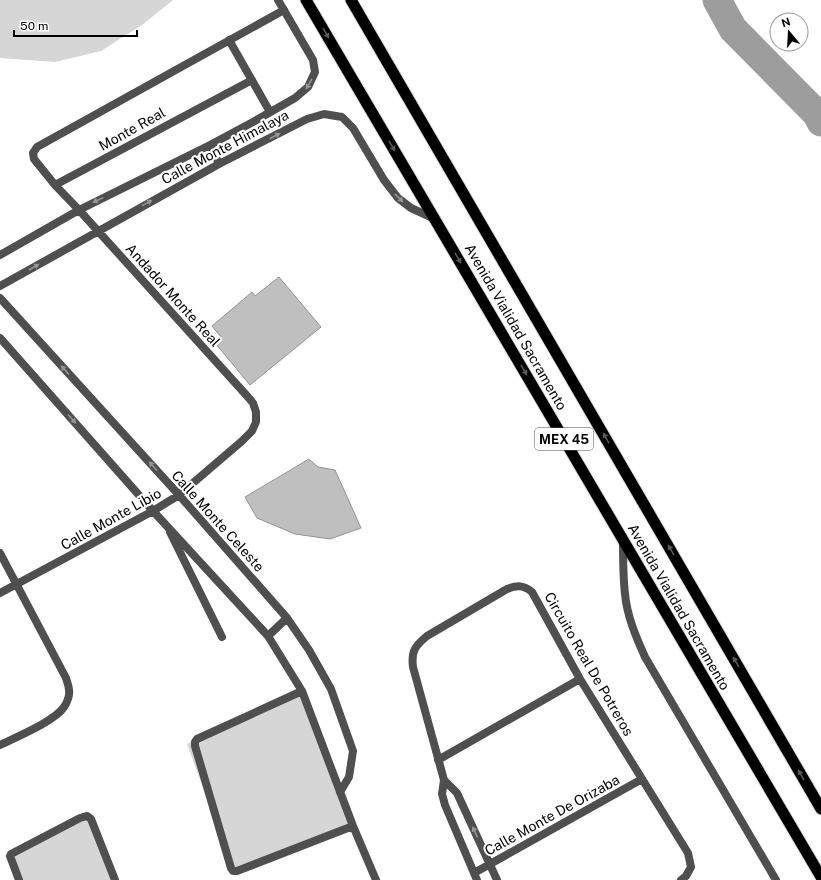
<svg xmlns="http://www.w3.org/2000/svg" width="821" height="880" viewBox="0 0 821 880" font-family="'Public Sans',sans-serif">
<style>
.green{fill:#d6d6d6}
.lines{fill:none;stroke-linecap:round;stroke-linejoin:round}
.river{stroke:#9d9d9d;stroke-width:29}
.building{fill:#bfbfbf;stroke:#939393}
.trunk-casing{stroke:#dbdbdb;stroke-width:13}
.service{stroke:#4f4f4f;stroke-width:8}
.minor{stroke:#4f4f4f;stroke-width:8}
.trunk{stroke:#000;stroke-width:11}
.oneway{fill:#595959}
.oneway2{fill:#959595}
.labels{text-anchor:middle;stroke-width:4;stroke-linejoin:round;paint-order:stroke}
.shield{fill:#fff;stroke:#4c4c4c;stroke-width:1}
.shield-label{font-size:13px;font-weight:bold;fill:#000}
.street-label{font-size:14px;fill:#000;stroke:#fff}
</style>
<rect width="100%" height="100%" fill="#fff"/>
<path class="green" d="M0,0h173l-31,25 -41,26 -46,11 -55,-4z
M305,691l48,131 -119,50 -47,-128z
M87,811l27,69h-94l-9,-25z"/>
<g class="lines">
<path class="river" d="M717,0l16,29 84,85 4,8"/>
</g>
<path class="building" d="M279,277l42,50 -71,58 -35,-42 6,-6 -9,-11 40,-34 3,4z
M309,459l9,8 17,3 26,58 -31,11 -35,-5 -38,-16 -12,-21z"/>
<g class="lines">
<g class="trunk-casing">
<path id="trunk" d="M306,0l515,877
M351,0l470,809"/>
</g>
<path class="service" d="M229,40l41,72
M55,185l-21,-26 -1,-6 4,-6 247,-137
M79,210l-24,-25 197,-105"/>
<path class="minor" d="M210,145l9,19
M0,255l79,-45 131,-65 43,-23 42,-24 13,-11 7,-15 -2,-12 -35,-60
M0,286l219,-122 88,-45 17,-5 18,3 11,11 31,52 14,18 13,10 24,11
M0,298l179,197 108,123 22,32 22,39 22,62 -4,26 -9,15
M0,338l153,173 115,125 34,55 51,135 23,54
M170,532l52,105
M623,540c0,18 0,36 2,54 2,22 11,43 20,63l131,223
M0,553l66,125c1,4 3,8 3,12 1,5 -2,13 -5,17 -9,14 -48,30 -64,38
M0,593l153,-82 26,-16 63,-54 10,-10 4,-9v-10l-3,-9 -5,-6 -169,-187
M268,636l19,-18
M302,691l-105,48 -2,3v4l36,122 2,3h4l116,-45
M438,760l142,-81
M444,780l13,13 40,87
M474,873l168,-94
M19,880l-9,-24 1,-2 69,-36 7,-2 4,3 24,61
M477,880l-32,-75 -3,-11 2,-14 -31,-113c-2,-16 2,-21 14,-31l80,-47c10,-4 17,-4 25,3l48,87 108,174 3,14 -5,9 -5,4"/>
<use href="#trunk" class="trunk"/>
</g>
<defs><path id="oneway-solid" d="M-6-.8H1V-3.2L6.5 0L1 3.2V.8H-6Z"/></defs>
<g class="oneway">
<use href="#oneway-solid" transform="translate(326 33) rotate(60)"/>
<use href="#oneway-solid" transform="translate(392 146) rotate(60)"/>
<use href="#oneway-solid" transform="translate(458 258) rotate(60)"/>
<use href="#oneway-solid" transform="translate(524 370) rotate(60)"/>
<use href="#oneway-solid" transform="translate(606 438) rotate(-120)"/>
<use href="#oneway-solid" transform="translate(671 550) rotate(-120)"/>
<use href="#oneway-solid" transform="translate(736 662) rotate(-120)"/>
<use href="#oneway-solid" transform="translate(801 775) rotate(-120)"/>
</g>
<g class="oneway2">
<use href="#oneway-solid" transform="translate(309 84) rotate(120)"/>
<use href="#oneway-solid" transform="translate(275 136) rotate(-27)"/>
<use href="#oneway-solid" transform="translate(399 198) rotate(44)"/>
<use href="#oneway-solid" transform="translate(98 200) rotate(154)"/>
<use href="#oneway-solid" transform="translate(147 203) rotate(-29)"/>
<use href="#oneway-solid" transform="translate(34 267) rotate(-30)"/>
<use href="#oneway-solid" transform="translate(65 370) rotate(-132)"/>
<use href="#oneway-solid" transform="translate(72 419) rotate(48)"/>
<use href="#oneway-solid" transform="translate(153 466) rotate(-132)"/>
<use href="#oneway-solid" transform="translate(475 832) rotate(-115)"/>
</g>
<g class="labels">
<rect class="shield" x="535" y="428" width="58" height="22" rx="3"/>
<g class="shield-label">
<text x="564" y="444">MEX 45</text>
</g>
<g class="street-label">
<text transform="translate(132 129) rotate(-29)" y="5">Monte Real</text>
<text transform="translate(225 147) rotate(-28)" y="5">Calle Monte Himalaya</text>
<text transform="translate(173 295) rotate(48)" y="5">Andador Monte Real</text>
<text transform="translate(516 327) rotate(60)" y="5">Avenida Vialidad Sacramento</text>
<text transform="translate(111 519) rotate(-29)" y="5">Calle Monte Libio</text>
<text transform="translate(218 521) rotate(48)" y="5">Calle Monte Celeste</text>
<text transform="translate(679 607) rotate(60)" y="5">Avenida Vialidad Sacramento</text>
<text transform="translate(589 664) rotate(60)" y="5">Circuito Real De Potreros</text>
<text transform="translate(552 815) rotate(-29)" y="5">Calle Monte De Orizaba</text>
</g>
</g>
<g transform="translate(789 32) rotate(342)"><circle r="19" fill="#ffffff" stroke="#999999"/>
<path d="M0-3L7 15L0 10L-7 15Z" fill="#000000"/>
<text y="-6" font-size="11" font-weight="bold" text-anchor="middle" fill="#000000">N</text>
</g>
<path d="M14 30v6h123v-6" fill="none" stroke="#000000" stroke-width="2"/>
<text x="20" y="30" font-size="12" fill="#000000" stroke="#ffffff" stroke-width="3" paint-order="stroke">50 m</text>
</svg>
